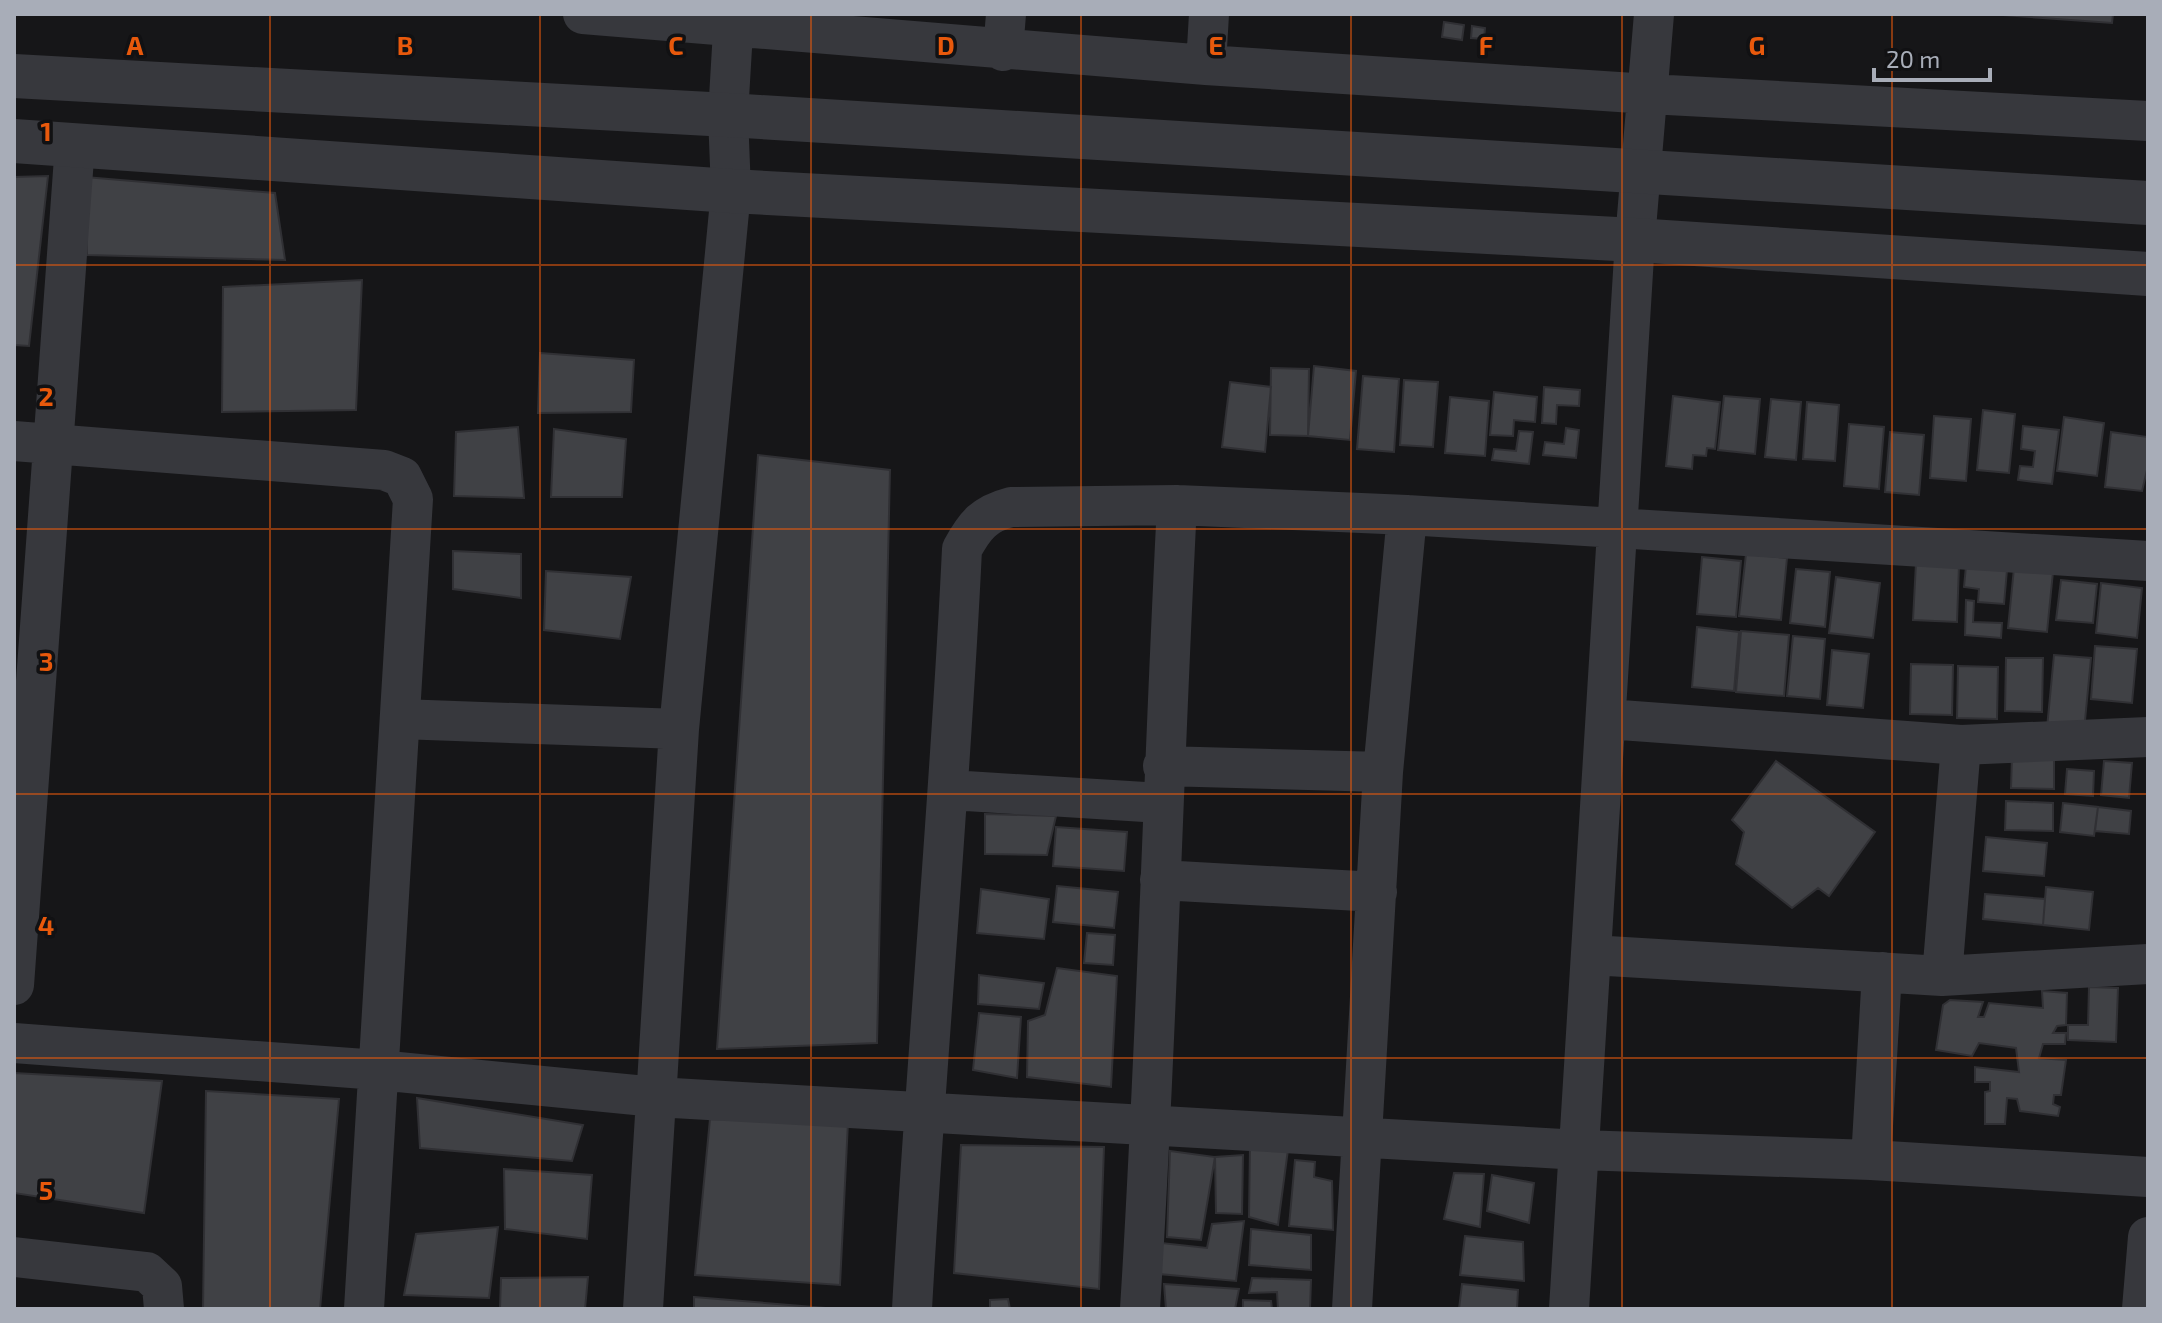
<svg xmlns="http://www.w3.org/2000/svg" width="2162" height="1323" viewBox="0 0 2162 1323" font-family="'Exo 2',sans-serif">
<style>
.building{fill:#404145;stroke:#303034;stroke-width:2}
.lines{fill:none;stroke-linecap:round;stroke-linejoin:round}
.minor{stroke:#37383d;stroke-width:40}
.tertiary{stroke:#37383d;stroke-width:44}
.grid{fill:none;stroke:#e8590c;stroke-width:2;stroke-opacity:0.55}
.grid-label{font-size:26px;text-anchor:middle;font-weight:bold;fill:#e8590c;stroke:#111113;stroke-width:7;stroke-linejoin:round;paint-order:stroke}
</style>
<rect width="100%" height="100%" fill="#161618"/>
<path class="building" d="M1989,14h124l-1,9z
M1444,22l20,3 -2,15 -20,-3z
M1472,26l13,2 -1,11 -13,-1z
M48,176l-19,170 -15,-1v-168z
M85,177l190,16 10,67 -198,-5z
M362,280l-6,130 -134,2 1,-125z
M540,353l94,7 -3,52 -93,1z
M1314,366l42,5 -6,69 -42,-4z
M1271,368l38,1 -1,67 -38,-1z
M1363,376l36,3 -5,73 -37,-3z
M1404,380l34,2 -5,65 -33,-2z
M1230,382l41,5 -6,65 -43,-5z
M1544,387l36,3 -1,16 -22,-1 -1,19 -14,-1z
M1494,392l43,5 -2,25 -21,-2 -1,16 -23,-1z
M1673,396l47,6 -5,47 -8,-1 -1,8 -13,-1 -1,14 -26,-3z
M1724,396l36,3 -5,55 -37,-4z
M1450,397l39,4 -4,55 -40,-3z
M1771,399l30,3 -5,58 -31,-3z
M1807,402l32,3 -4,56 -32,-2z
M1983,410l32,4 -6,59 -32,-3z
M1934,416l37,3 -5,62 -36,-3z
M2064,417l40,6 -7,53 -40,-5z
M1849,424l35,3 -5,62 -35,-3z
M2023,426l36,4 -7,54 -34,-4 2,-14 13,1 2,-16 -14,-2z
M518,427l6,71 -70,-2 2,-64z
M1566,428l13,2 -3,28 -33,-3 2,-13 19,2z
M554,429l72,10 -4,58h-71z
M1519,431l14,1 -4,32 -37,-4 2,-11 22,2z
M1890,432l34,3 -5,60 -34,-3z
M2111,432l37,5v29l-6,25 -37,-4z
M758,455l132,15 -13,573 -160,6z
M453,551l68,3v44l-68,-9z
M1746,554l41,4 -6,62 -42,-4z
M1702,557l39,4 -5,56 -39,-3z
M1916,563l43,2 -2,57 -44,-2z
M1966,566l41,4 -3,34 -26,-2 1,-13 -15,-2z
M2014,568l39,4 -6,60 -39,-4z
M1796,569l34,3 -5,55 -35,-4z
M546,571l85,6 -11,62 -76,-9z
M1836,577l44,6 -7,55 -44,-5z
M2061,580l36,4 -4,39 -37,-3z
M2101,583l41,5 -5,50 -41,-5z
M1966,600l8,1 -1,21 29,1 -1,15 -36,-3z
M1697,627l42,5 -5,59 -42,-4z
M1741,631l48,4 -5,61 -48,-4z
M1793,636l32,3 -5,60 -33,-3z
M2095,646l42,3 -5,54 -41,-4z
M1832,650l37,4 -6,54 -36,-3z
M2054,655l37,3 -7,73 -37,-3z
M2006,658h37l-1,54 -37,-1z
M1911,664l42,1 -1,50 -42,-1z
M1958,666l40,1 -1,52 -40,-1z
M2012,757l42,1v31l-43,-1z
M1776,761l99,71 -46,64 -11,-8 -26,20 -56,-44 8,-32 -12,-12z
M2104,761l28,2 -3,35 -28,-3z
M2067,769l27,2 -1,25 -28,-2z
M2006,801l47,2v28l-48,-1z
M2063,803l35,4 -4,29 -34,-4z
M2098,807l33,4 -2,23 -34,-3z
M985,814l71,2 -9,39 -62,-1z
M1056,827l71,5 -3,39 -71,-5z
M1986,837l61,6 -3,33 -61,-5z
M1057,886l61,6 -4,36 -61,-6z
M2046,887l47,5 -4,38 -46,-5z
M981,889l68,10 -5,40 -67,-6z
M1985,894l60,5 -2,26 -60,-6z
M1087,933l28,2 -2,30 -29,-2z
M1057,968l60,8 -6,111 -84,-10 1,-56 17,-6z
M979,975l65,8 -5,26 -61,-5z
M2089,987l29,1 -2,54 -48,-2v-15h20z
M2042,991l25,2 -1,32 -9,1 -4,7h13l-1,11h-22l-4,14 27,2 -5,35h-7l-1,9 7,3 -2,9 -38,-5 -3,-12 -10,-1 -2,26h-20v-32l5,-1v-9h-15v-15l44,5 -3,-24 -37,-5 -7,13 -36,-6 7,-45 7,-5 33,2 -5,15h6l5,-14 54,5z
M979,1013l42,4 -4,61 -44,-8z
M14,1073l148,8 -18,132 -130,-20z
M206,1091l133,8 -19,210h-117z
M417,1098l166,27 -11,36 -152,-13z
M710,1119l138,3 -8,163 -145,-10z
M1289,1142l-11,83 -29,-8 1,-71z
M961,1145l143,2 -5,142 -145,-16z
M1170,1151l45,6 -14,83 -34,-3z
M1243,1155l-1,59 -26,-1 -1,-56z
M1295,1160l20,2 -1,15 18,4 1,49 -44,-4z
M504,1169l88,6 -5,64 -82,-10z
M1454,1173l30,1 -4,53 -36,-8z
M1492,1175l42,8 -5,40 -42,-12z
M1244,1221l-8,60 -77,-7 3,-31 45,5 5,-24z
M498,1227l-9,71 -85,-3 12,-61z
M1251,1229l60,6v35l-62,-5z
M1465,1236l58,6 1,39 -64,-6z
M588,1277l-3,32h-85l1,-31z
M1252,1278l59,2 -1,29h-32l-1,-17 -28,1z
M1164,1284l75,5 -4,20h-69z
M1462,1284l56,6 -1,19h-58z
M694,1297l144,12h-144z
M1008,1299l2,10h-20v-9z
M1243,1300l28,1 1,8h-29z"/>
<g class="lines">
<path class="minor" d="M583,14l623,51 443,29 499,27
M1003,51l3,-37
M1206,65l3,-51
M14,441l370,29 18,7 11,22 -49,810
M400,719l279,10
M1607,719l354,26 187,-8
M1163,766l220,6
M950,790l211,13
M1160,880l217,12
M1591,955l351,21 206,-12
M1942,976l19,-231
M14,985l61,-841
M14,1043l364,27 278,27 924,53 291,10 277,17
M1871,1160l11,-188
M14,1257l133,15 15,14 2,23
M643,1309l36,-580 52,-538 -3,-76 6,-101
M912,1309c14,-254 38,-506 50,-760 13,-24 22,-35 49,-42l166,-2 230,10 741,46
M1140,1309c17,-268 23,-536 37,-804
M1352,1309l31,-537 24,-257
M1569,1309l66,-1069 19,-226
M2142,1309l6,-72"/>
<path class="tertiary" d="M14,76l714,39 1420,88
M14,141l717,50 904,49 513,34"/>
</g>
<path class="grid" d="M270,14v1295M540,14v1295M811,14v1295M1081,14v1295M1351,14v1295M1622,14v1295M1892,14v1295M14,265h2134M14,529h2134M14,794h2134M14,1058h2134"/>
<g class="grid-label">
<text x="135" y="55">A</text>
<text x="405" y="55">B</text>
<text x="676" y="55">C</text>
<text x="946" y="55">D</text>
<text x="1216" y="55">E</text>
<text x="1486" y="55">F</text>
<text x="1757" y="55">G</text>
<text x="46" y="141">1</text>
<text x="46" y="406">2</text>
<text x="46" y="671">3</text>
<text x="46" y="935">4</text>
<text x="46" y="1200">5</text>
</g>
<rect width="2162" height="1323" fill="none" stroke="#a8adb8" stroke-width="32"/>
<path d="M1874 68v12h116v-12" fill="none" stroke="#a8adb8" stroke-width="4"/>
<text x="1886" y="68" font-size="24" fill="#a8adb8" stroke="#111113" stroke-width="6" paint-order="stroke">20 m</text>
</svg>
